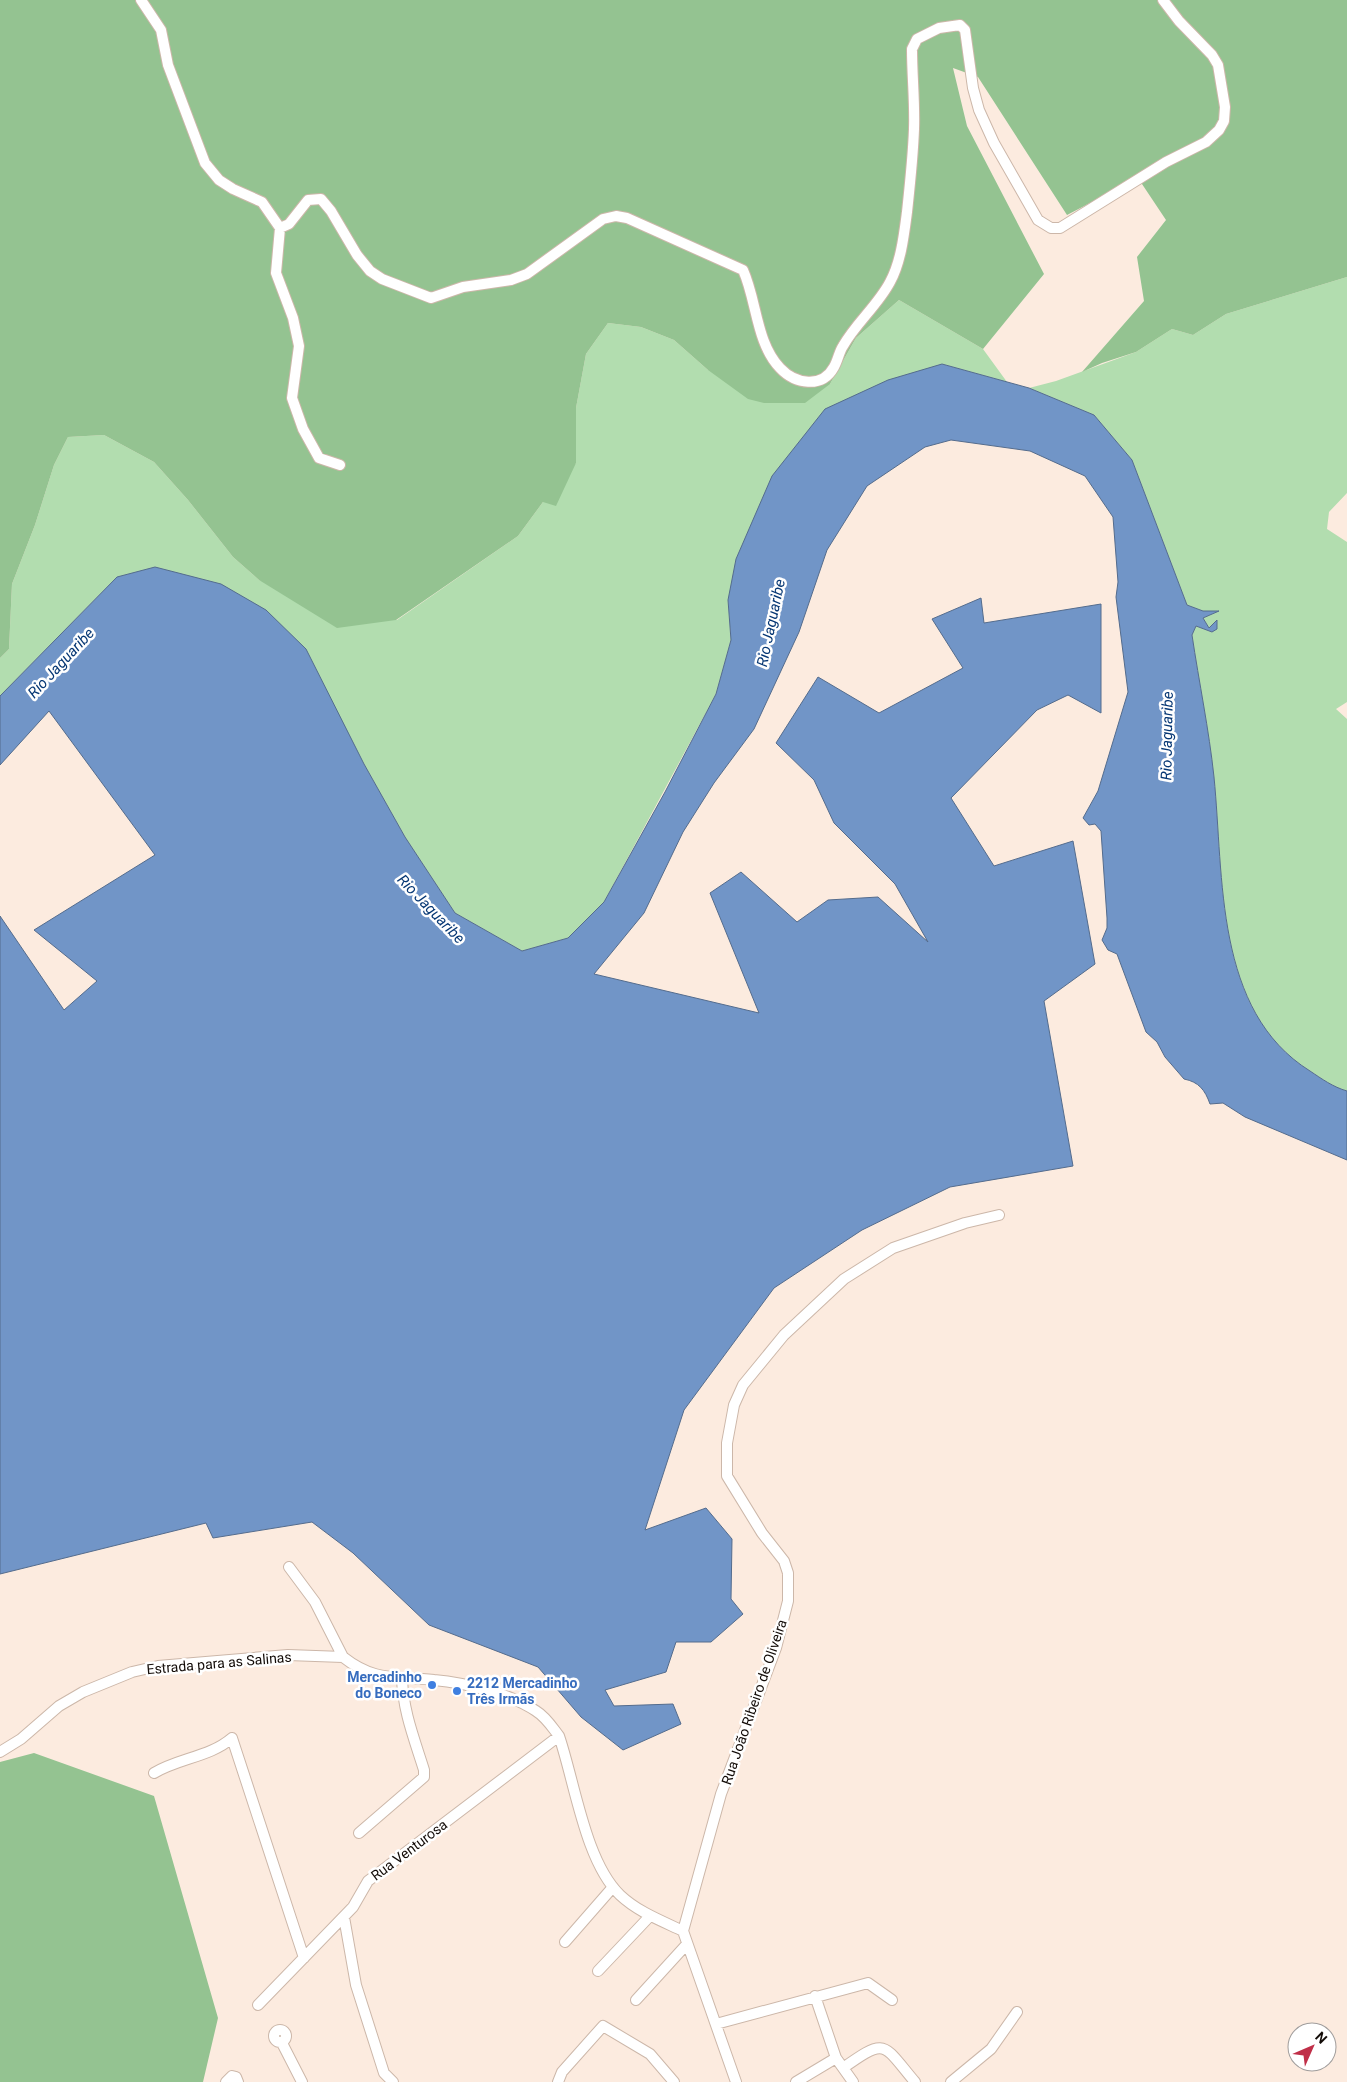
<svg xmlns="http://www.w3.org/2000/svg" width="1347" height="2082" viewBox="0 0 1347 2082" font-family="Roboto,sans-serif">
<style>
.green{fill:#b2ddaf}
.forest{fill:#94c391}
.water{fill:#7195c7;stroke:#546c8d}
.lines{fill:none;stroke-linecap:round;stroke-linejoin:round}
.street-casing{stroke:#ccb7a9;stroke-width:12}
.street{stroke:#fff;stroke-width:10}
.shop-dot{fill:#3f7fe0;stroke:#fff;stroke-width:2}
.labels{text-anchor:middle;stroke-width:5;stroke-linejoin:round;paint-order:stroke}
.street-label{font-size:14px;fill:#120b07;stroke:#fff}
.shop-label{font-size:14px;font-weight:bold;fill:#366cbe;stroke:#fff;text-anchor:end}
.water-label{font-size:15px;font-style:italic;fill:#063774;stroke:#fff}
</style>
<rect width="100%" height="100%" fill="#fcebdf"/>
<path class="green" d="M1347,277v216l-18,19 -2,17 20,13v160l-11,7 11,10v372c-14,-4 -25,-12 -37,-20 -96,-60 -86,-194 -96,-294 -5,-47 -15,-95 -22,-142l4,-9 16,6 5,-11 -8,7 -6,-10 15,-7h-15l-16,-6 -55,-145 -38,-45 -65,-27 27,-7 80,-29 36,-23 21,6 33,-21z
M899,300l84,49 24,33 -65,-18 -214,236 3,40 -15,54 -112,208 -36,36 -46,13 -67,-38 -50,-76 -41,-73 -247,-187 -117,119v-38l9,-9 3,-65 23,-59 19,-60 14,-28 36,-2 50,27 34,38 45,57 26,23 138,40 121,-84 25,-34 33,-39v-55l10,-54 22,-31 33,4 33,13 34,30 122,14 26,-46z"/>
<path class="forest" d="M0,0h1347v277l-121,37 -33,21 -21,-6 -36,23 -34,11 -20,9 62,-71 -7,-44 29,-37 -28,-42 -71,37 -89,-138 -25,-9 14,58 77,148 -61,75 -84,-49 -43,38 -26,46 -25,19h-41l-16,-4 -40,-29 -34,-30 -33,-13 -33,-4 -22,31 -10,54v55l-20,43 -13,-4 -25,34 -122,84 -59,8 -78,-48 -26,-23 -45,-57 -34,-38 -50,-27 -36,2 -14,28 -19,60 -23,59 -3,65 -9,9z
M34,1753l120,43 64,222 -15,64h-203v-320z"/>
<path class="water" d="M942,364l87,24 65,27 38,45 55,145 16,6h16l-16,7 6,10 8,-8v9l-5,3 -16,-6 -4,9c7,47 17,95 22,142 10,100 0,234 96,294 12,8 23,16 37,20v69l-102,-43 -22,-14 -13,1c-5,-14 -11,-22 -26,-25l-19,-22 -8,-15 -11,-10 -29,-78 -9,-4 -6,-10 5,-12v-10l-6,-87 -6,-7 -6,1 -6,-7 15,-27 30,-99 -12,-95 2,-15 -5,-65 -28,-41 -55,-25 -79,-11 -26,7 -58,39 -40,64 -28,82 -45,97 -40,54 -31,49 -39,81 -50,61 165,39 -49,-120 31,-21 56,50 31,-22 50,-3 50,45 -33,-58 -61,-61 -20,-43 -38,-37 42,-66 61,36 84,-45 -31,-49 49,-21 3,25 117,-19v109l-33,-18 -31,15 -86,88 43,68 79,-25 22,123 -51,37 29,165 -123,21 -88,43 -88,58 -90,122 -39,120 61,-22 26,31 -1,60 12,15 -32,28h-35l-10,30 -61,18 9,16 59,-2 8,20 -58,26 -42,-33 -43,-50 -109,-42 -76,-72 -41,-31 -99,16 -7,-15 -206,51v-658l64,94 33,-29 -63,-51 121,-75 -106,-144 -49,54v-69l117,-119 38,-10 66,17 45,26 40,39 58,115 41,73 50,76 67,38 46,-13 36,-36 61,-110 51,-98 15,-54 -3,-40 8,-41 36,-83 53,-67 63,-29z"/>
<g class="lines">
<g class="street-casing">
<path id="street" d="M141,0l20,30 7,35 37,98 14,17 14,9 29,13 18,26 9,-4 19,-24 13,-1 10,12 26,44 13,16 12,8 49,19 32,-11 48,-7 16,-6 76,-55 13,-3 11,2 116,52c14,31 13,73 37,98 15,16 42,21 54,-1 4,-7 5,-15 9,-21 13,-23 35,-41 47,-64 11,-20 14,-47 17,-70 3,-28 6,-55 7,-83 1,-26 -2,-53 -2,-80l5,-10 22,-11 21,-3 5,5 8,58 6,22 15,33 44,77 13,8h9l106,-66 40,-20 13,-12 5,-9 1,-14 -7,-42 -6,-10 -33,-34 -16,-21
M280,228l-4,45 17,45 6,28 -7,52 11,31 16,29 21,7
M289,1567l26,35 28,55c33,26 53,18 91,23 31,3 76,13 102,31 10,6 16,16 23,25 16,47 26,125 61,159 18,17 42,26 63,36l53,151
M0,1752l21,-13 38,-33 24,-14 49,-20 26,-6 130,-11 55,2
M154,1773c25,-15 56,-16 78,-35l72,220
M359,1833l65,-56v-7c-10,-32 -21,-59 -22,-92
M344,1917l12,68 28,88 9,9
M683,1931l38,-137 55,-146 12,-47v-28l-4,-12 -22,-28 -35,-57v-33l7,-38 9,-20 41,-50 60,-56 49,-31 72,-25 34,-8
M565,1942l48,-55
M598,1971l52,-55
M815,1996l21,62 17,24
M636,2000l51,-56
M258,2005l95,-98 15,-26 191,-145
M716,2024l152,-41 24,17
M274 2036a6 6 0 1 1 12 0a6 6 0 1 1-12 0Z
M282,2043l20,39
M843,2068c44,-31 39,-25 72,14
M226,2082l6,-6 4,1 2,5
M558,2082l4,-10 41,-46 47,28 24,28
M796,2082l40,-24
M951,2082l40,-33 26,-37"/>
</g>
<use href="#street" class="street"/>
</g>
<g class="shop-dot">
<circle cx="432" cy="1685" r="5"/>
<circle cx="457" cy="1691" r="5"/>
</g>
<g class="labels">
<g class="street-label">
<text transform="translate(219 1663) rotate(-5)" y="5">Estrada para as Salinas</text>
<text transform="translate(754 1702) rotate(-71)" y="5">Rua João Ribeiro de Oliveira</text>
<text transform="translate(409 1850) rotate(-37)" y="5">Rua Venturosa</text>
</g>
<g class="shop-label">
<text x="422" y="1682">Mercadinho<tspan x="422" dy="16">do Boneco</tspan></text>
<text x="467" y="1688" text-anchor="start">2212 Mercadinho<tspan x="467" dy="16">Três Irmãs</tspan></text>
</g>
<g class="water-label">
<text transform="translate(771 623) rotate(-78)" y="5">Rio Jaguaribe</text>
<text transform="translate(61 663) rotate(-47)" y="5">Rio Jaguaribe</text>
<text transform="translate(1167 736) rotate(-89)" y="5">Rio Jaguaribe</text>
<text transform="translate(431 909) rotate(46)" y="5">Rio Jaguaribe</text>
</g>
</g>
<g transform="translate(1312 2047) rotate(45)"><circle r="24" fill="#ffffff" stroke="#a09d9c"/>
<path d="M0-4L9 19L0 12L-9 19Z" fill="#c02f48"/>
<text y="-8" font-size="14" font-weight="bold" text-anchor="middle" fill="#120b07">N</text>
</g>
</svg>
